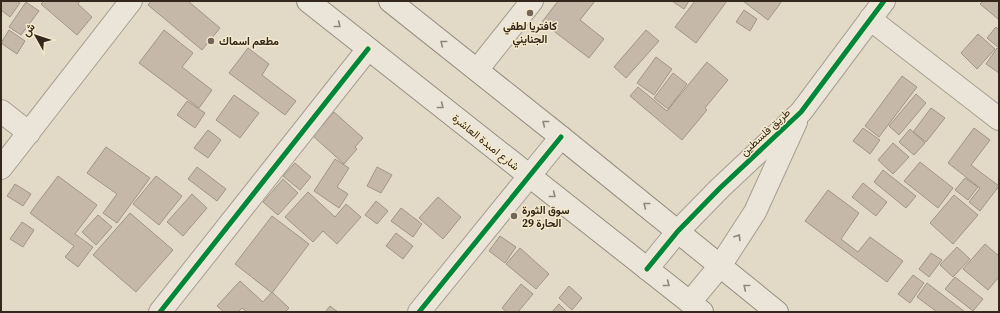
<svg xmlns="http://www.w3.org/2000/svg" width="1000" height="313" viewBox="0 0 1000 313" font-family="'Source Serif 4',Vazirmatn,serif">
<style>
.building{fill:#c6b8a8;stroke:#a19587}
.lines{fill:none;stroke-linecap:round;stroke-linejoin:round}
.minor-casing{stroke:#a69f91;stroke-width:24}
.tertiary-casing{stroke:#a69f91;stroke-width:24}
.secondary-casing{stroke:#968e81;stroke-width:24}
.minor{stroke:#eae4d9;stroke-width:22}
.tertiary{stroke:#eae4d9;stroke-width:22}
.secondary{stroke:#eae4d9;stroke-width:22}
.cycleway-casing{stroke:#f5e9cc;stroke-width:8}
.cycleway{stroke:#00873e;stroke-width:5}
.oneway{stroke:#8f867a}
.poi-dot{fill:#716657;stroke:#f5e9cc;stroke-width:1.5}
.labels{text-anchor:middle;stroke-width:3;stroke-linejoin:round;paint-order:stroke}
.poi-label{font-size:11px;font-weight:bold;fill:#34271b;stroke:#f5e9cc;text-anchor:start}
.street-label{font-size:11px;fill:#34271b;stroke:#f5e9cc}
</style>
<rect width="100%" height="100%" fill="#e2dac7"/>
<path class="building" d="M1,1h16l3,2 -10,14 -9,-7z
M44,1h36l-2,3 14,13 -15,18 -36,-31z
M151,1h37l32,27 -18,22 -54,-45z
M558,1h37l-15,19 24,19 -15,19 -47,-36z
M672,1h17l-5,8z
M695,1h32l-31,42 -21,-16z
M743,1h39l-14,19z
M983,1h16v17l-1,1 -18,-15z
M26,2l13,9 -18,24 -12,-8z
M744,10l13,9 -7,12 -14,-9z
M996,27l3,3v18l-12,-10z
M9,30l16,11 -8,13 -16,-11z
M164,30l29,23 -11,14 30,23 -13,18 -60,-45z
M646,30l13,11 -33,37 -12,-11z
M978,34l17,15 -18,20 -16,-16z
M248,48l21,16 -7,11 34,26 -11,14 -56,-42z
M997,48l2,2v23l-13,-9z
M656,57l16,12 -18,26 -17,-12z
M707,62l21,18 -23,28 2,2 -25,30 -52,-44 8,-9 29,24z
M673,73l14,11 -19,25 -14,-11z
M902,76l15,11 -38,50 -14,-11z
M916,94l10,9 -27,32 -10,-9z
M234,95l25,18 -19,25 -24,-18z
M187,101l18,12 -10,15 -18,-13z
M931,108l14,10 -19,24 -13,-10z
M334,112l29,26 -8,9 2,2 -13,15 -31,-28z
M863,128l17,12 -10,14 -17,-13z
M974,128l16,12 -19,25 28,21 -19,25 -11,-9 11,-14 -32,-25z
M910,129l15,14 -11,12 -15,-13z
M208,130l13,10 -13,18 -14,-10z
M893,143l16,14 -16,17 -15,-14z
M106,147l44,31 -33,45 -14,-10 14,-19 -30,-21z
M335,159l14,9 -12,19 11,7 -9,14 -25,-17z
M920,162l33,26 -15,20 -34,-27z
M295,163l16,14 -11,13 -17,-14z
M197,167l29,22 -9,12 -29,-22z
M377,167l15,8 -11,18 -14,-7z
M883,170l33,26 -10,12 -32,-26z
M58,176l39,29 -22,29 18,13 -15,20 -13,-10 9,-11 -44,-33z
M156,176l26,20 -23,29 -26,-21z
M965,178l13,9 -10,13 -13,-10z
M283,179l15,14 -20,22 -15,-13z
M863,183l24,19 -11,14 -24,-19z
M15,184l16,10 -8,12 -16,-10z
M828,190l31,23 -18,26 17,13 12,-15 33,24 -16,21 -82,-61z
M308,192l27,25 11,-13 15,13 -24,27 -14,-13 -10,11 -28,-25z
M192,194l15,14 -24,28 -16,-14z
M954,195l24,20 -25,29 -23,-21z
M438,197l23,20 -18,22 -24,-21z
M376,201l12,10 -11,13 -12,-9z
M401,208l21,16 -9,13 -22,-16z
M130,213l43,37 -37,42 -43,-37z
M98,215l14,12 -16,18 -14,-13z
M272,216l37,28 -37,49 -37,-29z
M22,222l12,8 -11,17 -13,-8z
M396,233l17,13 -10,13 -17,-13z
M500,236l16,11 -11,16 -16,-12z
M985,244l14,12v23l-1,-1 -10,12 -25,-21z
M957,247l13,12 -17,18 -13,-12z
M520,248l29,26 -13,15 -30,-25z
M931,253l11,7 -13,17 -10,-8z
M913,275l11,8 -14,20 -12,-9z
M955,277l28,22 -10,12 -28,-22z
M240,281l23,21 9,-10 17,16 -4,4h-38l-5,-4 -4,4h-14l-7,-6z
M927,283l38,29h-28l-20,-15z
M521,284l12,10 -15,18h-11l-5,-4z
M569,286l13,12 -10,12 -13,-12z
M559,304l8,8h-15z
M330,306l8,6h-13z"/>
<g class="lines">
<g class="minor-casing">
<path id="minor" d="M870,19l129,100
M477,70l55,-69
M1,111l28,22
M1,168l130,-167
M160,312l208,-263
M419,312l142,-175"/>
</g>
<g class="tertiary-casing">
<path id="tertiary" d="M647,269l31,-38 42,-43 81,-76 83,-111
M690,302l30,-36 35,-54 41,-90"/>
</g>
<g class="secondary-casing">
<path id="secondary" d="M308,1l394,311
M390,1l171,136 216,175"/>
</g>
<use href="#minor" class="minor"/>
<use href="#tertiary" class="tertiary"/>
<use href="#secondary" class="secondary"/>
<g class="cycleway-casing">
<path id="cycleway" d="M647,269l31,-38 42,-43 81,-76 83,-111
M160,312l208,-263
M419,312l142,-175"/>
</g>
<use href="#cycleway" class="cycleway"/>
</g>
<defs><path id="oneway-chevron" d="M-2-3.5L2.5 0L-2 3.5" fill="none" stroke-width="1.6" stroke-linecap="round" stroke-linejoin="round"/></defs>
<g class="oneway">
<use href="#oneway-chevron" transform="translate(338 25) rotate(39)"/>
<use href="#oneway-chevron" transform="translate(443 43) rotate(-142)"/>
<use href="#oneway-chevron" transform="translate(441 106) rotate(38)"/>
<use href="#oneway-chevron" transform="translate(545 123) rotate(-142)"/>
<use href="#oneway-chevron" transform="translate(553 195) rotate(38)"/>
<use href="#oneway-chevron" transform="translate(646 205) rotate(-141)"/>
<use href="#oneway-chevron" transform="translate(738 237) rotate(-58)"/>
<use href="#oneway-chevron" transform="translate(667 284) rotate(38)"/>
<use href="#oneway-chevron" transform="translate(746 287) rotate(-141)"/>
</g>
<g class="poi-dot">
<circle cx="530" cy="13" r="4"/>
<circle cx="211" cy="41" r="4"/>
<circle cx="514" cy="216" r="4"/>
</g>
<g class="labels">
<g class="poi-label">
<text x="530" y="30" text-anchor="middle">كافتريا لطفي<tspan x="530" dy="13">الجنايني</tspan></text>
<text x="219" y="45">مطعم اسماك</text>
<text x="522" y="214">سوق الثورة<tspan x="522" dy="13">الحارة 29</tspan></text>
</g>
<g class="street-label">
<text transform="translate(765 132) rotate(-43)" y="4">طريق فلسطين</text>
<text transform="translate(486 142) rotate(39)" y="4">شارع امبدة العاشرة</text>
</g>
</g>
<rect width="1000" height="313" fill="none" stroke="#34271b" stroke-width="4"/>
<g transform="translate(36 36) rotate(309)" stroke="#f5e9cc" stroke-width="3" paint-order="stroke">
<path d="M0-3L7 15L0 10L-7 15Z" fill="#34271b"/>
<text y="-6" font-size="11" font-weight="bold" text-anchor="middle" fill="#34271b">ش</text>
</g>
</svg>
